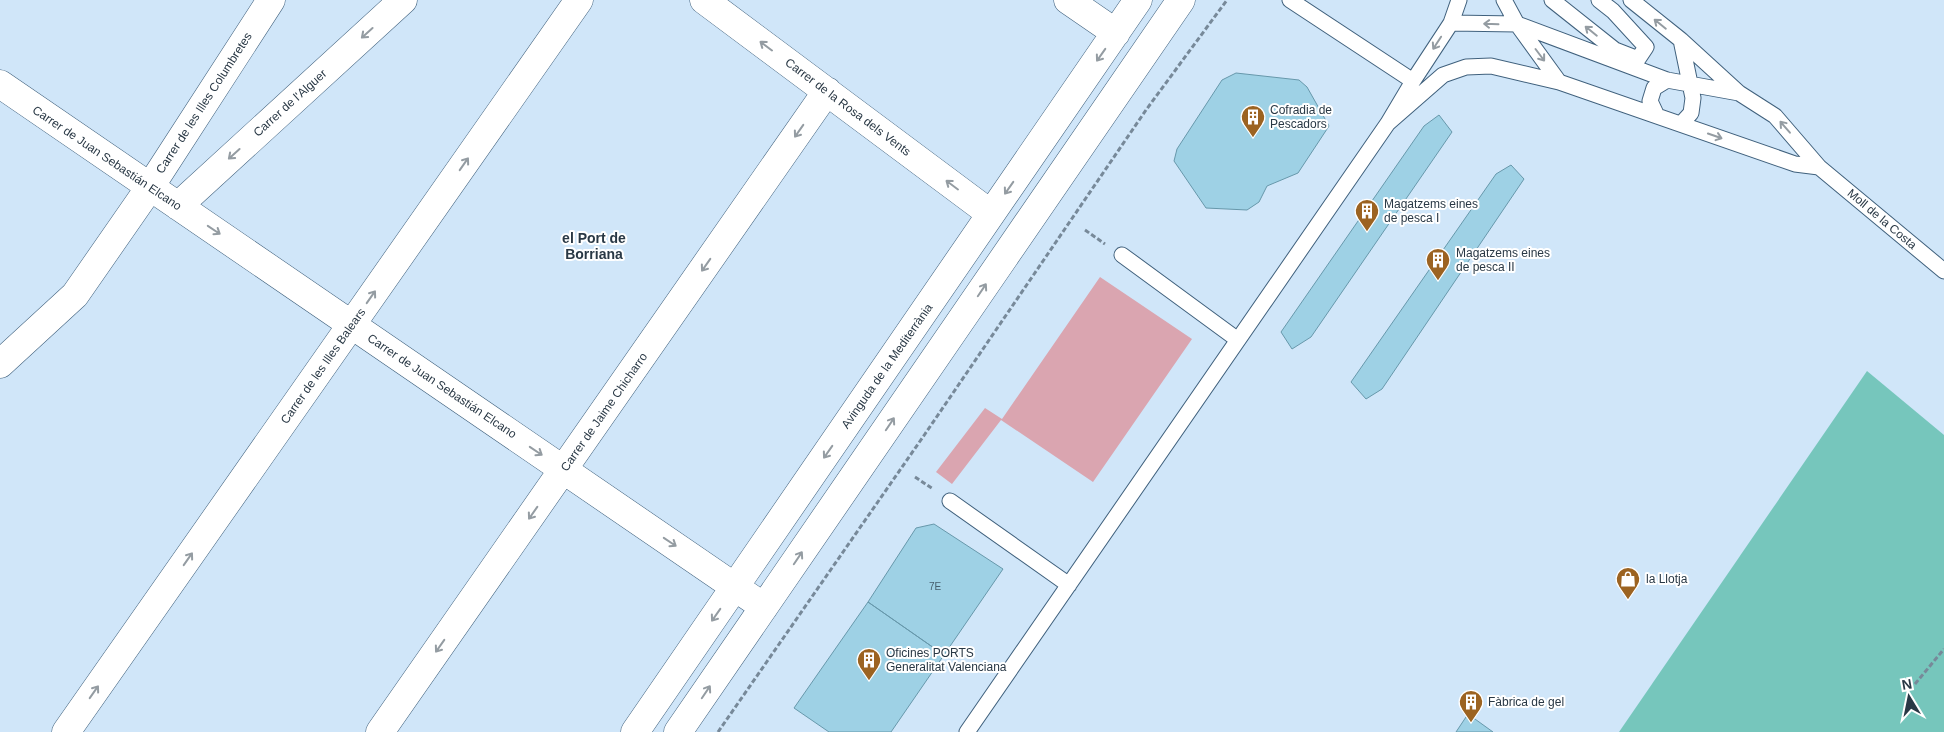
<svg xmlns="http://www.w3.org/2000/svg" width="1944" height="732" viewBox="0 0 1944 732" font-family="Arial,sans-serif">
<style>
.green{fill:#daa5b0}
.water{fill:#76c6bc}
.building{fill:#9ed1e5;stroke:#6798ab}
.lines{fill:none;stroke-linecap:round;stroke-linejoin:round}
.service-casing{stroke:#40617d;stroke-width:17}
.minor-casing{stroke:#40617d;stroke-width:29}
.path{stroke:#778999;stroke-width:3;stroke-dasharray:5 2.5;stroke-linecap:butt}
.service{stroke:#fff;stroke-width:15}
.minor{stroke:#fff;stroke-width:28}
.oneway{stroke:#949ca2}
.labels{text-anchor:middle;stroke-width:4;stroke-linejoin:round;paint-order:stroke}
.number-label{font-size:10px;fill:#465e6d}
.street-label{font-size:12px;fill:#293845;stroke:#fff}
.poi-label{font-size:12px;fill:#293845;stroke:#fff;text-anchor:start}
.neighbourhood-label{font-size:14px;font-weight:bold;fill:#293845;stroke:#fff}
</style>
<rect width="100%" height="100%" fill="#d0e6f9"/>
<path class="green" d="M1100,277l92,62 -99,143 -92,-62 -49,64 -16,-12 49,-64 17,11z"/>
<path class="water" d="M1867,371l77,64v297h-325z"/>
<path class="building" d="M1236,73l63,7 8,7 22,39 -31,47 -31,13 -8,16 -12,8 -41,-2 -32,-47 3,-12 45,-69z
M1439,115l13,17 -141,205 -19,12 -11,-17 143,-206z
M1511,165l13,14 -142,210 -16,10 -15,-17 145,-208z
M934,524l69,45 -59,86 -76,-53 48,-74z
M868,602l76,53 -53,77h-62l-35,-24z
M1468,714l25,18h-37z"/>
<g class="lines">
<g class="service-casing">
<path id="service" d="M1290,0l123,81
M1459,0l-8,23 -38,58 -25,42 55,-48 23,-8 25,-1 68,16
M1504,0l13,24 42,58 236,82 24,3 -44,-51 -36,-23 -58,-53 -50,-40
M1552,0l63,50 23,9 8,-12 -33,-36 -14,-11
M1451,23l66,1 150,56 72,13
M1681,40l12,58 -2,15 -10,11
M1657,116l-7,-15 4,-13 13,-8
M1819,167l125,104
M1122,255l116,85
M950,501l119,84
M967,732l421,-609"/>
</g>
<g class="minor-casing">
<path id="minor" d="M704,0l287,214
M1068,0l48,33
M0,84l764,523
M178,206l225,-206
M0,364l75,-69 75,-108 121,-187
M66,732l513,-732
M380,732l447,-641
M635,732l503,-732
M678,732l503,-732"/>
</g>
<path class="path" d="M1085,230l20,14
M915,477l18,12
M1915,684l29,-35
M718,732l207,-298 221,-324 81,-110"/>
<use href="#service" class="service"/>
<use href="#minor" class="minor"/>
</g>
<defs><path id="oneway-shaft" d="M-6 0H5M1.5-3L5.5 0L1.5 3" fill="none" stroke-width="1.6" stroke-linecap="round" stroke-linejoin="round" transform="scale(1.25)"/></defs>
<g class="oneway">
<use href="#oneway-shaft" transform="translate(1491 24) rotate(-178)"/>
<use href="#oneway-shaft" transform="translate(1660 24) rotate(-141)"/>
<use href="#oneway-shaft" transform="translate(1591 31) rotate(-141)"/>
<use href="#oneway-shaft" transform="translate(367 33) rotate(138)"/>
<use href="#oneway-shaft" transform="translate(1437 43) rotate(123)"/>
<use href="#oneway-shaft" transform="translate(766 46) rotate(-143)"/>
<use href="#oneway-shaft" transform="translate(1101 55) rotate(125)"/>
<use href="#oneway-shaft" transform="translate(1540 55) rotate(53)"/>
<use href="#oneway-shaft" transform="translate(1785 127) rotate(-131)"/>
<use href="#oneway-shaft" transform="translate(799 131) rotate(125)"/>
<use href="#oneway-shaft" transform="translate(1715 136) rotate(19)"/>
<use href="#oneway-shaft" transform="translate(234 154) rotate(138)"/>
<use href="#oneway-shaft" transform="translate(464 164) rotate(-55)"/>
<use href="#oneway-shaft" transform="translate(952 185) rotate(-143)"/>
<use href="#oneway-shaft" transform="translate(1009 188) rotate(125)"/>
<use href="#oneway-shaft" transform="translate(214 230) rotate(34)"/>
<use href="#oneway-shaft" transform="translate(706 265) rotate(125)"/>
<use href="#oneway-shaft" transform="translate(982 290) rotate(-56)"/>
<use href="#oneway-shaft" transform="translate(371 297) rotate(-55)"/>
<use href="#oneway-shaft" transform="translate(890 424) rotate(-56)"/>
<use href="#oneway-shaft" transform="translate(536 451) rotate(34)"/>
<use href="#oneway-shaft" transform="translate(828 452) rotate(125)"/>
<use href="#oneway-shaft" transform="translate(533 513) rotate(125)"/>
<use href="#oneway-shaft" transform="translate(670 542) rotate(34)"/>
<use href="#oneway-shaft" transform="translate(798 558) rotate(-56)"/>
<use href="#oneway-shaft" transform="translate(188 559) rotate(-55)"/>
<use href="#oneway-shaft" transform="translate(716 615) rotate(125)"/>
<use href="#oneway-shaft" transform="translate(440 646) rotate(125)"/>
<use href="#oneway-shaft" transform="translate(94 692) rotate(-55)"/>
<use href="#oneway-shaft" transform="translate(706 692) rotate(-56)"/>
</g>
<defs>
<g id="building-pin" transform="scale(1.25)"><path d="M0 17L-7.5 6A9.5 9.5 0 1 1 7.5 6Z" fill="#9c6321" stroke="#fff"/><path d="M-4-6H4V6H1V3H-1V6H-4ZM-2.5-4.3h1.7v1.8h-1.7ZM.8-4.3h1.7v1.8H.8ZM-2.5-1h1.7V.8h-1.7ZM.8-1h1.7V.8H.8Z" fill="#fff"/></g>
<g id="shop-pin" transform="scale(1.25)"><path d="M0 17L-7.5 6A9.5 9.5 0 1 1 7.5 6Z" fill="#9c6321" stroke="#fff"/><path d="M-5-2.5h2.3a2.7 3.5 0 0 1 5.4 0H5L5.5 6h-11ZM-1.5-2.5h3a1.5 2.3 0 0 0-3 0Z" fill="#fff"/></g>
</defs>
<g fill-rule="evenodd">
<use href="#building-pin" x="1253" y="117"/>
<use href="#building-pin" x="1367" y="211"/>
<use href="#building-pin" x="1438" y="260"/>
<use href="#shop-pin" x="1628" y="579"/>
<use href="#building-pin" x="869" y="660"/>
<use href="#building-pin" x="1471" y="702"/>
</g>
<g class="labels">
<g class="number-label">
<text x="935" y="590">7E</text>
</g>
<g class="street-label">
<text transform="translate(204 103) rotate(-57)" y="4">Carrer de les Illes Columbretes</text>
<text transform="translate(290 103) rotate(-42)" y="4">Carrer de l'Alguer</text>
<text transform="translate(848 107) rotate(37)" y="4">Carrer de la Rosa dels Vents</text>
<text transform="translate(107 158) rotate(34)" y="4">Carrer de Juan Sebastián Elcano</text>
<text transform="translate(1882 219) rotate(40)" y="4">Moll de la Costa</text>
<text transform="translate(323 366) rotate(-55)" y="4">Carrer de les Illes Balears</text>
<text transform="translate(887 366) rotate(-55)" y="4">Avinguda de la Mediterrània</text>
<text transform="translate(442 386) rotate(34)" y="4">Carrer de Juan Sebastián Elcano</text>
<text transform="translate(604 412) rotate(-55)" y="4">Carrer de Jaime Chicharro</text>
</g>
<g class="poi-label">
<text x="1270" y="114">Cofradia de<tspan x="1270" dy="14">Pescadors</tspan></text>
<text x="1384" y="208">Magatzems eines<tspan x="1384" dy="14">de pesca I</tspan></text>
<text x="1456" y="257">Magatzems eines<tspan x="1456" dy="14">de pesca II</tspan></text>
<text x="1646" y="583">la Llotja</text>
<text x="886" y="657">Oficines PORTS<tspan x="886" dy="14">Generalitat Valenciana</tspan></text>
<text x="1488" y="706">Fàbrica de gel</text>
</g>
<g class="neighbourhood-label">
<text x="594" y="243">el Port de<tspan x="594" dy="16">Borriana</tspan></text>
</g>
</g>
<g transform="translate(1909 697) rotate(350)" stroke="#ffffff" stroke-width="4" paint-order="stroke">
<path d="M0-4L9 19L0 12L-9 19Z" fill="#293845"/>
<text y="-8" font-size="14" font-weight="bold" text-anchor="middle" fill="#293845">N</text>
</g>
</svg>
